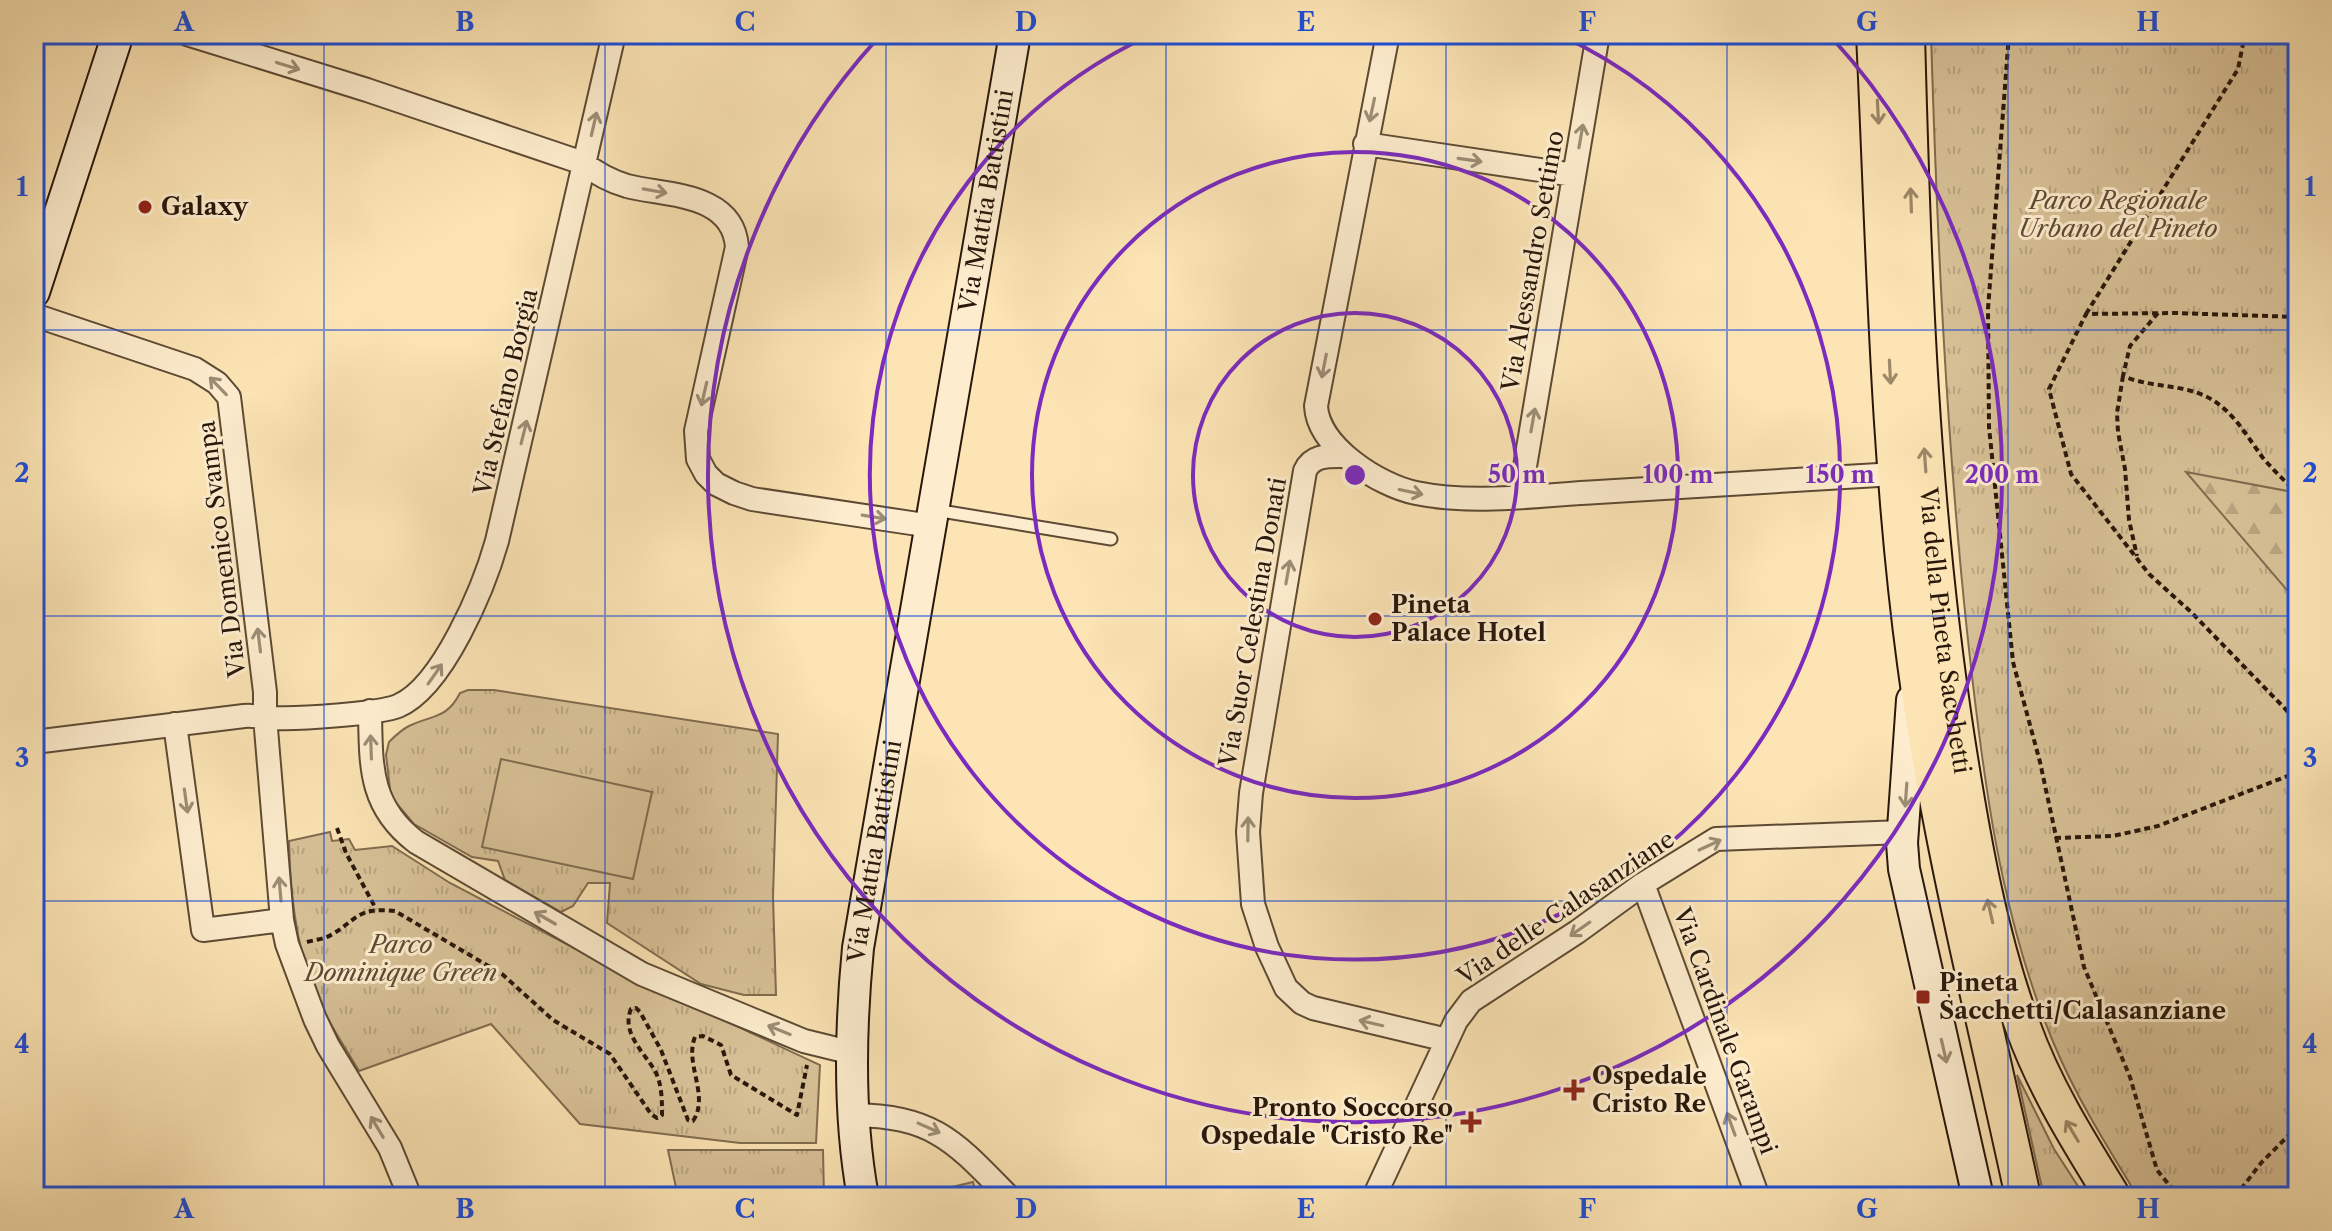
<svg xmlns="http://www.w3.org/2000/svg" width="2332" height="1231" viewBox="0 0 2332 1231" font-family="'Libre Caslon Text',serif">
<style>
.grass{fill:url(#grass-tufts);stroke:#806c50;stroke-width:2}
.forest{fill:url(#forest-firs);stroke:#806c50;stroke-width:2}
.garden{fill:#d8c197;stroke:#806c50;stroke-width:2}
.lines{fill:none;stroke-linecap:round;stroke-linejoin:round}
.lane-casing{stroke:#5d4a34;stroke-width:15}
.street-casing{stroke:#5d4a34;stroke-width:26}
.secondary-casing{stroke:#28170a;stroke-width:34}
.primary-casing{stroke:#28170a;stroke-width:38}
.path{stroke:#28170a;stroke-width:4;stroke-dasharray:6 4;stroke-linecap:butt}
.lane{stroke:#fdedce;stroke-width:11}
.street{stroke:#fdedce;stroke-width:22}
.secondary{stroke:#fdedce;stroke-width:30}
.primary{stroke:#fce4b4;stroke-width:34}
.oneway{stroke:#9d8d76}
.oneway2{stroke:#9d8868}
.grid{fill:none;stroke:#1d4ed8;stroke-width:2;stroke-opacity:0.55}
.ring{fill:none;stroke:#7b2cbf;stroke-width:4}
.poi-dot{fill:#8f2418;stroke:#fdedce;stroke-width:3}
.labels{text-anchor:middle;stroke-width:6;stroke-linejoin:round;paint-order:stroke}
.street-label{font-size:24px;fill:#28170a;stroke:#fdedce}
.park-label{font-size:24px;font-style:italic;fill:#5d4a34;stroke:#fdedce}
.poi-label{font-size:24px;font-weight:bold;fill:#28170a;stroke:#fdedce;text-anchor:start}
.centre{fill:#7b2cbf;stroke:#fdedce;stroke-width:4}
.ring-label{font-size:24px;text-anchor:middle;font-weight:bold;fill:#7b2cbf;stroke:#fdedce;stroke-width:6;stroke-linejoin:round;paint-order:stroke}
.neatline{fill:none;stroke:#1d4ed8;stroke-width:3}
.grid-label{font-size:26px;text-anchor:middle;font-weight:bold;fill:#1d4ed8}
</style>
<defs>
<pattern id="grass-tufts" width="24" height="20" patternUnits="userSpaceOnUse" patternTransform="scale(2)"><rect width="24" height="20" fill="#d8c197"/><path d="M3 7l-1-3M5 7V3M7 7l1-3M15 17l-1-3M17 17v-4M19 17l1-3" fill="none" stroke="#b9a581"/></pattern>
<pattern id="forest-firs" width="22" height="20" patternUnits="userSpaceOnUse" patternTransform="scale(2)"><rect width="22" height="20" fill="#d8c197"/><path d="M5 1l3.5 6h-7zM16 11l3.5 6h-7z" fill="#b9a581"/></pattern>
</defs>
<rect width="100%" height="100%" fill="#fce4b4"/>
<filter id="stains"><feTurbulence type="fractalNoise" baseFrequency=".0025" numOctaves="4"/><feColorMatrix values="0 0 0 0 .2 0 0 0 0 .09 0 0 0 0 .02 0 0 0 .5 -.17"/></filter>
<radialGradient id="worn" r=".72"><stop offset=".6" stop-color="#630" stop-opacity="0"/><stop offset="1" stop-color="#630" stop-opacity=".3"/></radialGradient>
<path class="grass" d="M1931,34h367v1163h-160c-30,-49 -62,-100 -84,-153 -55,-130 -72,-274 -87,-413 -21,-198 -30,-398 -36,-597z
M468,690h26l284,44 -5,163 3,98h-32l-43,-11 -94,-61 3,-40h-22l-15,23 -12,6 -56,-32 -7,-19 -26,-4 -58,-33 -23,-27 -5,-42 3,-13c6,-6 12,-12 20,-16 23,-11 38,-7 51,-33z
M330,832l2,9 17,-2 6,11 37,-4 58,37 168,88 202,94 -4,78h-76l-160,-19 -89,-100 -132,47c-13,-22 -27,-43 -38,-65 -24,-48 -31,-112 -32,-165z
M2017,1075l37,74 31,48h-41z
M668,1150h155l1,47h-146z"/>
<path class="forest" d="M2186,472l112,21v110z"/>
<path class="garden" d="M501,759l151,33 -19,87 -151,-32z
M973,1182l4,15h-67z"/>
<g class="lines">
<g class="lane-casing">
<path id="lane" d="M935,510l176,29"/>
</g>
<g class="street-casing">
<path id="street" d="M187,34l180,56 216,73c14,11 27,18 44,23 38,10 106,6 110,61l-41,184 2,28 8,15 10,10 18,9 18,6 179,27
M1388,34l-72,372c2,41 64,80 100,87 58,12 123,2 182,-1 99,-6 198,-12 297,-18
M1365,144l209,31
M34,315l161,54 22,14 12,14 36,295v25l17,203 5,24 28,75 13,27 62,102 20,49
M1343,456c-15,0 -31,-1 -38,15l-54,322 -3,39 5,72 14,43 19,41 16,15 11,5 134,32
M1520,496l78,-462
M370,711c1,55 -1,95 46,131l226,132 162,67 49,12
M175,724l28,206 79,-10
M34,742l210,-26c11,-1 21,2 31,2 23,1 103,-4 123,-12 45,-19 86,-119 99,-165l117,-507
M1643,884l115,313
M853,1115c82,1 102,27 156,82
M1374,1197l82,-176 15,-20 106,-69 66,-48 73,-45 187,-7"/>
</g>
<g class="secondary-casing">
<g id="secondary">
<path d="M34,292l84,-258"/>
<path d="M1912,700l-10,143 2,26 74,328"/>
<path id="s1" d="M863,1197c-15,-82 -13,-167 -5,-249l157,-914"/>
</g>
</g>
<g class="primary-casing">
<g id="primary">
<path d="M1874,34c10,209 13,421 41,629 24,180 70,356 108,534"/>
<path id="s2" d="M1907,34c6,235 14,471 50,705 15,96 32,196 66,288 22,61 56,115 90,170"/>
</g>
</g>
<path class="path" d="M2009,34l-21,275 1,118 24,235 27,100 44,205 46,110 27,93 22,27
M2158,313l-28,33 -7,30c25,11 54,8 80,19 28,12 43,40 60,63 11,13 23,24 35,36
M2086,314l152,-245 7,-35
M2298,317l-123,-4 -89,1 -37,75 22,85 78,100 42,38 107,110
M2123,376l-6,37 1,19 7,37 4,51 8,36
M337,828l9,25 30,56
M2055,838l58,-2 45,-10 140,-54
M307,942c7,-2 18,-3 24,-7 27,-16 26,-28 64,-24l107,63 51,46 57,34 41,60 6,4 5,-3c0,-15 0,-31 -7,-44 -11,-19 -34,-38 -24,-62l5,-1 4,4 21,38 27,70 5,1c17,-25 -9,-58 2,-84l8,-1 18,9 10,30 66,40 10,-50
M2235,1197l26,-34 37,-37"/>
<use href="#lane" class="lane"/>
<use href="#street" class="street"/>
<use href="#secondary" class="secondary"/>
<use href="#primary" class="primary"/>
</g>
<defs><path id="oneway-shaft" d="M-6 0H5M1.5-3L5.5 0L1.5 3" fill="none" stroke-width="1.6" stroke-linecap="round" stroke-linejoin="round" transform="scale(2)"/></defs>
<g class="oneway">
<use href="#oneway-shaft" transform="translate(288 66) rotate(17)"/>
<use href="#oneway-shaft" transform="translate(1372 110) rotate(102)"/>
<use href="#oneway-shaft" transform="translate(594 124) rotate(-77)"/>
<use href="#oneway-shaft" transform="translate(1581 136) rotate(-80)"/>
<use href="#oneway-shaft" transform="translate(1470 160) rotate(8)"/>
<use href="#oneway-shaft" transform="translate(655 191) rotate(10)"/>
<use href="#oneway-shaft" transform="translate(1324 366) rotate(101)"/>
<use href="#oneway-shaft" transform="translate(218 386) rotate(-134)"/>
<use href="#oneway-shaft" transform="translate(704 394) rotate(103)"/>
<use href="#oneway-shaft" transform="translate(1533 420) rotate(-80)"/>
<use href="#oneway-shaft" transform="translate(524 432) rotate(-76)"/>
<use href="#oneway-shaft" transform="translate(1411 492) rotate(12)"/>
<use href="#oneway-shaft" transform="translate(874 517) rotate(9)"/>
<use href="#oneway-shaft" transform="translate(1288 572) rotate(-80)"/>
<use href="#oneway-shaft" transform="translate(259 640) rotate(-97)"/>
<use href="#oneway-shaft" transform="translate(435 674) rotate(-55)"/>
<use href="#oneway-shaft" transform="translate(371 747) rotate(-92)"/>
<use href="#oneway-shaft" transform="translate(1906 795) rotate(94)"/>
<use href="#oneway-shaft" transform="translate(186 801) rotate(82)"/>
<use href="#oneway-shaft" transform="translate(1248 829) rotate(-89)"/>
<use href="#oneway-shaft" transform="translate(1710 845) rotate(-25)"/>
<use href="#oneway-shaft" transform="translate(280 889) rotate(-95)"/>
<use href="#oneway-shaft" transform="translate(545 918) rotate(-150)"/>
<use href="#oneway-shaft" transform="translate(1580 929) rotate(145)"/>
<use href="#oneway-shaft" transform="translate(1371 1023) rotate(-167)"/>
<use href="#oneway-shaft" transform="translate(779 1030) rotate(-158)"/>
<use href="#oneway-shaft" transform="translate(1944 1051) rotate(77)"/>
<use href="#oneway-shaft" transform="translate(1731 1124) rotate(-110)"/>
<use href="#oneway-shaft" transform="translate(377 1127) rotate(-121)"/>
<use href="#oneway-shaft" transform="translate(929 1128) rotate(24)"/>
</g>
<g class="oneway2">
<use href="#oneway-shaft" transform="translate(1878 112) rotate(87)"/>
<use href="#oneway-shaft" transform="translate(1911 200) rotate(-92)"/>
<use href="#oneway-shaft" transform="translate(1890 372) rotate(87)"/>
<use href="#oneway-shaft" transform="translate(1925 460) rotate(-94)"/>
<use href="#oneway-shaft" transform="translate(1990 911) rotate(-103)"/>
<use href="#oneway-shaft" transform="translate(2072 1131) rotate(-121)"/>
</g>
<path class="grid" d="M324,34v1163M605,34v1163M886,34v1163M1166,34v1163M1446,34v1163M1727,34v1163M2008,34v1163M34,330h2264M34,616h2264M34,901h2264"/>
<g class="ring">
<circle cx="1355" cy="475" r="162"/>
<circle cx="1355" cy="475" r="323"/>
<path d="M1560 35A485 485 0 1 1 1150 35"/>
<path d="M1832 38A647 647 0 1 1 878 38"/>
</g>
<g class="poi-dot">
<circle cx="145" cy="207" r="8"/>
<circle cx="1375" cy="619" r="8"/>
<rect x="1915" y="989" width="16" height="16" rx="4"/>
<path d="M1570 1078h8v8h8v8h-8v8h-8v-8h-8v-8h8z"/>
<path d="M1467 1110h8v8h8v8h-8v8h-8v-8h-8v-8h8z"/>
</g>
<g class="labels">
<g class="street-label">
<text dy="8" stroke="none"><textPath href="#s1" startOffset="1008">Via Mattia Battistini</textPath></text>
<text transform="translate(1533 261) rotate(-80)" y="8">Via Alessandro Settimo</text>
<text transform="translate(506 392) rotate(-77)" y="8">Via Stefano Borgia</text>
<text transform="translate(222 549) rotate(-97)" y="8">Via Domenico Svampa</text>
<text transform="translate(1253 622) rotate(-80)" y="8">Via Suor Celestina Donati</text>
<text dy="8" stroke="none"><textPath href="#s2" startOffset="598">Via della Pineta Sacchetti</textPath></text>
<text dy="8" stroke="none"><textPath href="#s1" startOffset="348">Via Mattia Battistini</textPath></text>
<text transform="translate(1566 908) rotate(-34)" y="8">Via delle Calasanziane</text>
<text transform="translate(1725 1031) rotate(70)" y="8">Via Cardinale Garampi</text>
</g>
<g class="park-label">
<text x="2118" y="209">Parco Regionale<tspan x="2118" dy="28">Urbano del Pineto</tspan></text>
<text x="401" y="953">Parco<tspan x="401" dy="28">Dominique Green</tspan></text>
</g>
<g class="poi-label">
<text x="161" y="215">Galaxy</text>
<text x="1391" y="613">Pineta<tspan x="1391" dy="28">Palace Hotel</tspan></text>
<text x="1939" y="991">Pineta<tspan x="1939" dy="28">Sacchetti/Calasanziane</tspan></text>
<text x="1592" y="1084">Ospedale<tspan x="1592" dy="28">Cristo Re</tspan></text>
<text x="1453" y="1116" text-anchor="end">Pronto Soccorso<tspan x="1453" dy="28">Ospedale "Cristo Re"</tspan></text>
</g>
</g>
<circle cx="1355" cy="475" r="12" class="centre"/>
<g class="ring-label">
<text x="1517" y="483">50 m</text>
<text x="1678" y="483">100 m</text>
<text x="1840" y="483">150 m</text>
<text x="2002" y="483">200 m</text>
</g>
<rect width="2332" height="1231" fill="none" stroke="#fce4b4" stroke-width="88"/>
<rect x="44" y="44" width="2244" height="1143" class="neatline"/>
<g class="grid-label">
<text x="184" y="31">A</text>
<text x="465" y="31">B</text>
<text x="745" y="31">C</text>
<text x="1026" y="31">D</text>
<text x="1306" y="31">E</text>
<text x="1587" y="31">F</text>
<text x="1867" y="31">G</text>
<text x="2148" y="31">H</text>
<text x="22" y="196">1</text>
<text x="2310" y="196">1</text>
<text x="22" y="482">2</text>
<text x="2310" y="482">2</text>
<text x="22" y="767">3</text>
<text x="2310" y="767">3</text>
<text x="22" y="1053">4</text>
<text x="2310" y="1053">4</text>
<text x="184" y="1218">A</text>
<text x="465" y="1218">B</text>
<text x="745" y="1218">C</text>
<text x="1026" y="1218">D</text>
<text x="1306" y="1218">E</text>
<text x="1587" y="1218">F</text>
<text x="1867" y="1218">G</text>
<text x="2148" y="1218">H</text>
</g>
<rect width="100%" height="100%" filter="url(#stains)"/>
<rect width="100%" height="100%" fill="url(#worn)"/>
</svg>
